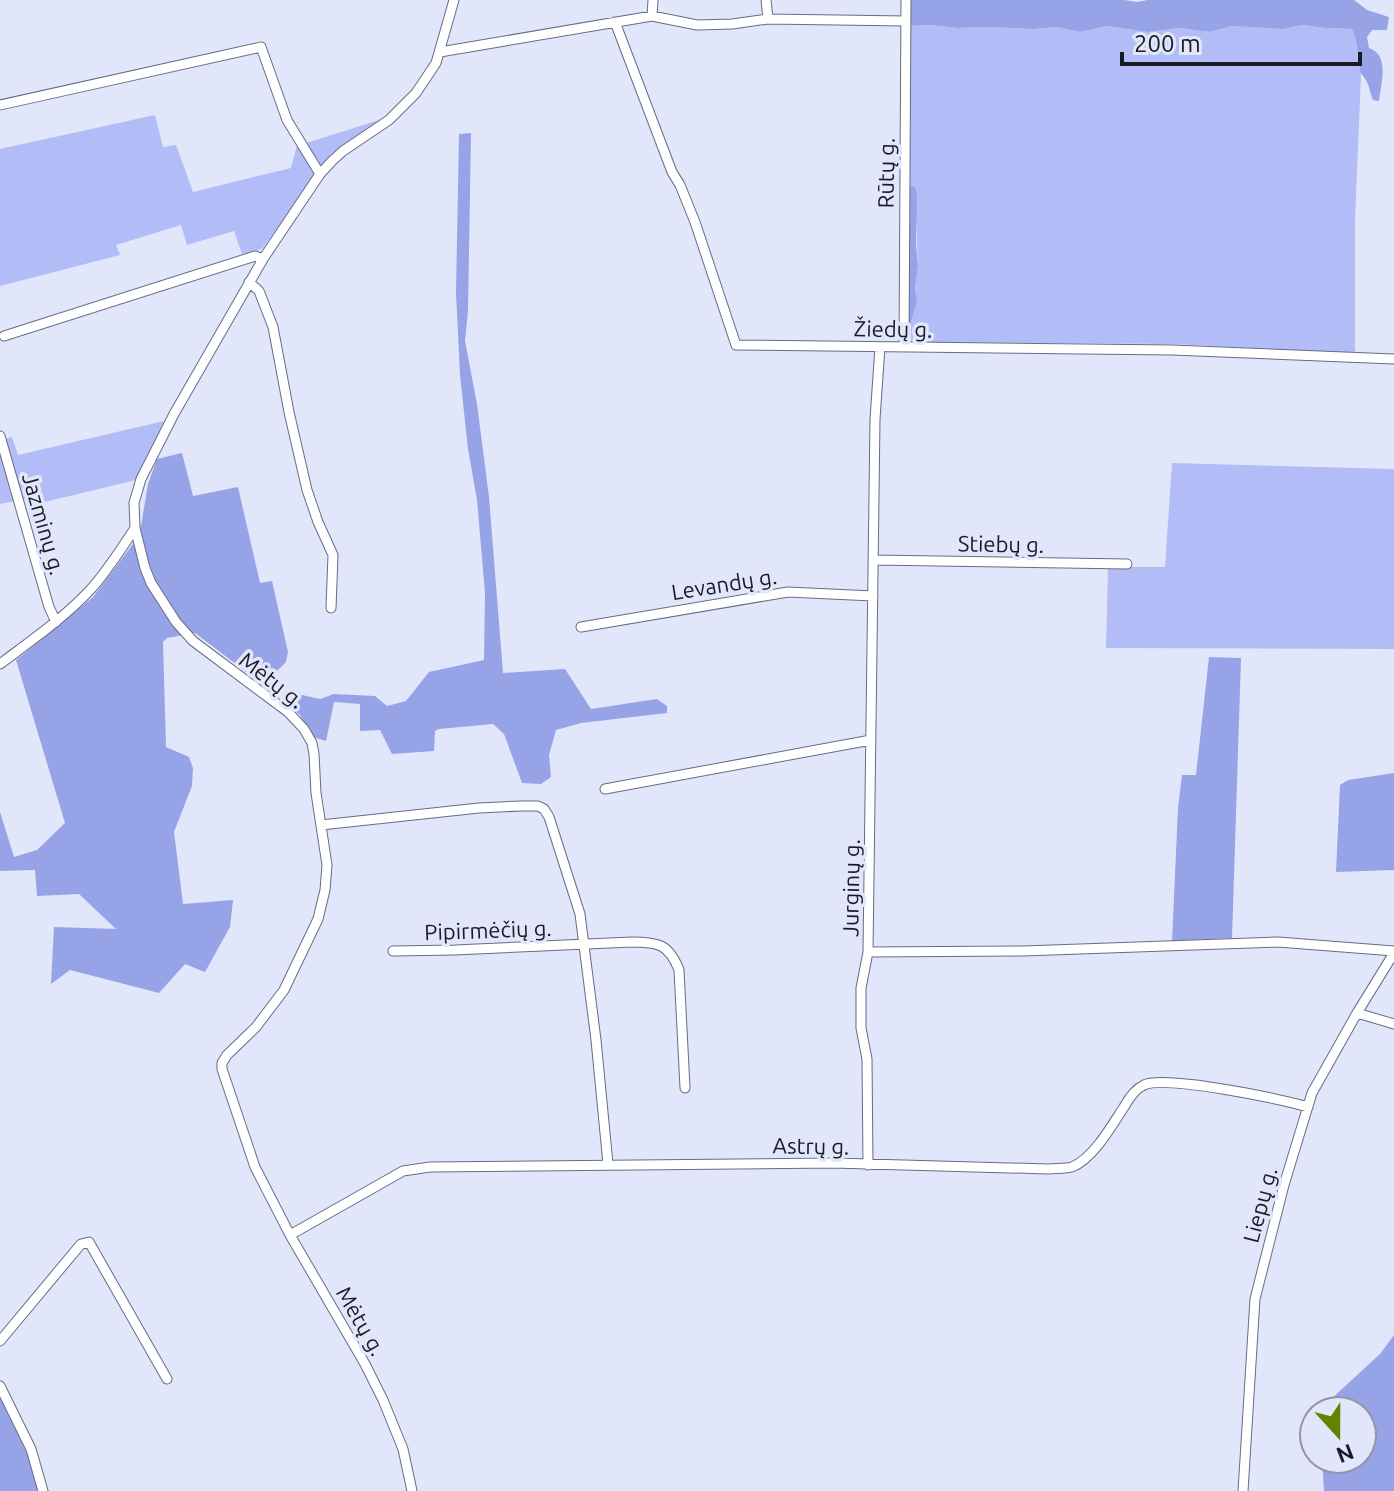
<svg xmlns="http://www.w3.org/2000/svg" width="1394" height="1491" viewBox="0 0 1394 1491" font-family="Ubuntu,sans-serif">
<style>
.green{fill:#b2bcf6}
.forest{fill:#97a3e7}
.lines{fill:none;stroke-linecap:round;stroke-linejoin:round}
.minor-casing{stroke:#676c83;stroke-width:11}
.minor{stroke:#fff;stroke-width:9}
.labels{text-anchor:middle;stroke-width:7;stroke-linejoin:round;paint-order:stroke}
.street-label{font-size:22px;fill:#191b24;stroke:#e2e6fb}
</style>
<rect width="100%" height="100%" fill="#e2e6fb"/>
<path class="green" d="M931,25l26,3 30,-1 46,2 24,-2 23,5 27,-6 41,6 32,-4 30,4 21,-6 52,3 19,-4 23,3 28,1c4,10 2,22 8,32l-2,3 2,11 -6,145v133l-182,-9 -262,-2 -1,-17 7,-23 -2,-13 3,-23 -3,-79 -5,-1 -1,-160z
M155,115l8,32 13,-2 17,47 98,-24 6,-22 85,-27 -40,27 -17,16 -63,87 -20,5 -8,-23 -47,14 -6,-20 -65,20 4,10 -120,31v-137z
M164,421l-28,59 -108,26 -2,-7 -26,5v-64l12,-3 6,18z
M1172,463l222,6v180l-288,-1 2,-81h57z"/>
<path class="forest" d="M911,0h213l13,2 10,-2h207l13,10 22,7 -2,13h-15l-5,7 2,11c21,7 12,35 10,53l-6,-1c-3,-6 -3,-12 -6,-18 -5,-10 -10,-8 -6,-21 -6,-10 -3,-22 -9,-32l-27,-1 -23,-3 -19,4 -52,-3 -21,6 -30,-4 -32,4 -41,-6 -27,6 -23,-5 -24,2 -46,-2 -30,1 -26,-3 -21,1z
M471,133l-3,178 -3,30 12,63 12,93 14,176 62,-4 26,40 66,-10 10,7v7l-86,10 -25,7 -7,25 2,22 -10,7 -19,-1 -18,-49 -11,-10 -54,5 -4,2 -1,20 -42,3 -12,-24 -20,1v-27l-26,-2 -8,39 -13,-4 -13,-22 -9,-7 11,-13 18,4 14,-5 41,2 12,10 19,-5 23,-29 55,-12 1,-67 -8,-93 -9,-51 -8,-74 -4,-82 3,-159z
M910,186l5,1 2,7 -1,49 2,23 -3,23 2,13 -7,23 -5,-1 2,-65c3,-13 2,-27 1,-40 -1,-11 1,-22 2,-33z
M182,453l11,43 45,-9 22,96 12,-2 16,71 -2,10 -11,11 -26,1 -54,-41 -28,5 -4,4 3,105 23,10 4,11 -1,18 -18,46 9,72 50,-4 -3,27 -25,45 -20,-8 -26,29 -89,-23 -19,14 3,-57 62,2 -37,-35 -42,2 -2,-26 -35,1v-59l14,45 23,-7 28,-27 -49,-163 77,-63 40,-53 8,-18 7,-42 9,-25z
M1209,657l32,1 -9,280 -60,3 6,-133 4,-33h14z
M1394,773v97l-58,2 4,-87 8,-5z
M1394,1335v156h-70l-2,-32h40v-48h-39l6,-10 51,-47z
M0,1396l30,64 8,31h-38z"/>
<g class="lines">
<g class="minor-casing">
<path id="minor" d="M766,0l2,19
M652,16l1,-16
M615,22l57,150 8,13 15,37 41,123 436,5 222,9
M440,52l212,-36 45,9 35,-1 36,-5 138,2
M0,105l261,-58 26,73 33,54
M249,282l10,9 14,36 16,85 18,78 11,32 15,33 -2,53
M4,336l251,-80 8,3
M880,347l-5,72 -7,533 155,-1 255,-9 116,9
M904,347l2,-347
M0,436l49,171 7,15
M874,560l253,4
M581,627l207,-35 85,4
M0,664c32,-24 64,-46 91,-75 17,-19 30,-40 44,-61
M605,789l266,-49
M321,825l158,-17 42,-2h17l6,3 5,8 31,97 16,126 12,124
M393,951l62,-1 177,-8c26,0 37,2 47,28l6,118
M868,952l-7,36v40l6,31 1,106
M1357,1013l37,11
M290,1235l113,-64 27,-4 403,-4 215,6c7,-1 17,0 24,-2 22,-9 40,-42 52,-60 5,-9 11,-18 20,-22 20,-10 139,14 164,22
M0,1341l81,-97 8,-2 78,137
M0,1386l31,63 12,42
M412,1491l-9,-42 -20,-49 -18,-36 -75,-129 -35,-68 -33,-98v-6l5,-8 29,-28 28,-37 34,-71 7,-29 2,-25 -11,-72 -2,-39 -2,-11 -8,-14 -16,-17 -95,-71 -17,-19 -25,-39 -6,-15 -10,-40 -1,-25 7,-24 33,-65 89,-155 57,-85 12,-13 11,-10 46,-31 27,-27 20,-30 18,-63
M1243,1491l12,-192 29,-114 28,-92 45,-80 37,-60"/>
</g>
<use href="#minor" class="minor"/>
</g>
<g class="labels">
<g class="street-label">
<text transform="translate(886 173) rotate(-89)" y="8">Rūtų g.</text>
<text transform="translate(893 329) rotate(1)" y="8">Žiedų g.</text>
<text transform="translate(44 524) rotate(74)" y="8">Jazminų g.</text>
<text transform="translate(1001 544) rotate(1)" y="8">Stiebų g.</text>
<text transform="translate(724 584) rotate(-9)" y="8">Levandų g.</text>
<text transform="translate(272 680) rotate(38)" y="8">Mėtų g.</text>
<text transform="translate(851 888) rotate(-89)" y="8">Jurginų g.</text>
<text transform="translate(488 930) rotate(-2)" y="8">Pipirmėčių g.</text>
<text transform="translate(811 1146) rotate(1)" y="8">Astrų g.</text>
<text transform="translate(1260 1205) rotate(-75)" y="8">Liepų g.</text>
<text transform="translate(361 1321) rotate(60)" y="8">Mėtų g.</text>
</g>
</g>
<g transform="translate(1338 1435) rotate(159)"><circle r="38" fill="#e2e6fb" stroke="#9295a5" stroke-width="2"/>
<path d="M0-6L14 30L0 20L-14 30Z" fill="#608402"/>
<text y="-12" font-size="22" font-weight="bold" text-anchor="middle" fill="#191b24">N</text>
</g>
<path d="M1122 52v12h238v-12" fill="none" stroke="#191b24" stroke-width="4"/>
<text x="1134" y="52" font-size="24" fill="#191b24" stroke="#e2e6fb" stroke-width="6" paint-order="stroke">200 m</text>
</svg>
